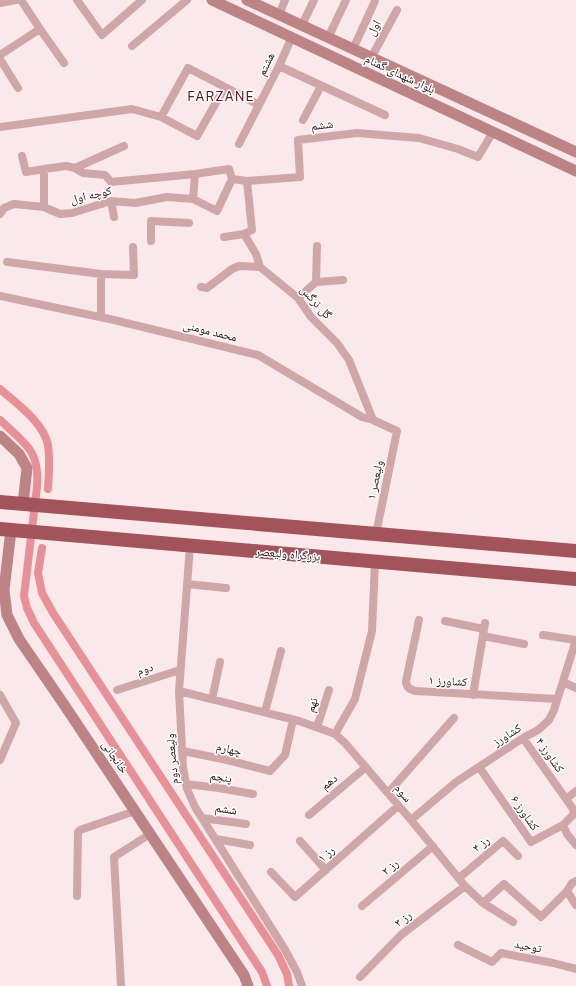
<svg xmlns="http://www.w3.org/2000/svg" width="576" height="986" viewBox="0 0 576 986" font-family="'Public Sans','Noto Naskh Arabic',sans-serif">
<style>
.lines{fill:none;stroke-linecap:round;stroke-linejoin:round}
.canal{stroke:#e79196;stroke-width:8}
.street{stroke:#cfa7a8;stroke-width:8}
.secondary{stroke:#bd8486;stroke-width:11}
.highway{stroke:#a3535a;stroke-width:14}
.labels{text-anchor:middle;stroke-width:3;stroke-linejoin:round;paint-order:stroke}
.street-label{font-size:12px;fill:#211414;stroke:#fff}
.neighbourhood-label{font-size:13px;letter-spacing:1px;fill:#5d1822;stroke:#fff}
</style>
<rect width="100%" height="100%" fill="#fae9ea"/>
<g class="lines">
<path class="canal" d="M0,389c16,14 44,34 48,56 2,15 1,30 0,44
M0,420c25,24 40,30 37,67l-13,109 3,12 7,15 228,349 5,14
M42,548l-4,25 4,20 11,20 225,342 9,19 2,12"/>
<path class="street" d="M77,0l25,35 40,-35
M0,3l16,-3
M279,15l6,-15
M302,25l12,-25
M40,29l24,34
M328,38l18,-38
M132,46l55,-46
M353,49l22,-48
M0,55l40,-26 -19,-29
M371,58l26,-48
M0,59l18,29
M279,66l106,49
M161,117l27,-49 37,19
M303,120l18,-34
M0,127l132,-18 29,8 36,19 28,-49 34,18
M239,144l40,-78 13,-29
M22,156l4,16 18,-3
M75,168l49,-22
M193,199l2,-25
M111,201l3,16
M44,207v-38l22,-3 9,2 8,5 22,2 6,7 84,-8 34,-5 3,10
M0,214l4,-6 10,-4 30,3 16,7 12,-1 39,-12 24,2 32,-6 26,2 24,12 15,-32 15,2
M224,237l20,-3
M151,241v-20l38,2
M7,262l94,12v43
M260,267l-4,-13 -12,-20 8,-4 -5,-49 53,-4 -2,-37 59,-7 62,5 39,11 20,8 15,-25
M101,274l33,1 -1,-28
M316,282l27,-2
M201,287l6,1 25,-19 7,-3 21,1 38,31 13,19 26,26 12,17 24,60
M0,296l114,24 144,35 104,62 11,3 24,11 -21,103
M298,298l18,-16 1,-36
M190,546l-11,145 4,76 4,22 8,18 89,141 13,24 5,14
M187,584l39,4
M419,620l-13,61c0,6 4,9 10,10l141,8
M445,621l39,8
M483,636l41,8
M563,682l13,6
M117,690l63,-20
M179,691l120,30 36,13 10,9 66,77 54,66 18,17 21,-19 37,33 26,-26
M0,695l16,28 -16,37
M473,695l12,-72
M212,699l8,-37
M265,712l16,-61
M317,727l12,-37
M335,734l20,-35 17,-68 3,-69
M523,738l50,71 1,5 -11,11 4,9 9,11
M183,751l44,9 43,11 15,-16 8,-35
M479,767l52,75 32,-17
M186,784l33,4 34,6
M388,793l66,-75
M566,799l10,-8
M309,815l57,-48
M202,818l44,6
M411,820l45,-38 67,-44 15,-8 11,-10 5,-10 22,-70 -33,-5
M216,839l34,6
M300,841l26,29
M271,872l24,25 103,-91
M459,878l44,-37 15,15
M576,881l-4,2 -5,8 9,14
M77,896l1,-64 2,-2 55,-19
M483,903l30,19
M362,906l71,-60
M458,945l34,17 9,-9 52,10 23,6
M360,977l41,-42 64,-49
M121,986l-7,-129 36,-23"/>
<path class="secondary" d="M212,0l364,171
M247,0l329,152
M0,436l19,18 8,14 -4,36
M11,530l-7,60 3,25 12,24 46,67 179,269 4,11"/>
<path class="highway" d="M0,502l576,49
M0,529l576,50"/>
</g>
<g class="labels">
<g class="street-label">
<text transform="translate(374 28) rotate(-62)" y="4">اول</text>
<text transform="translate(266 64) rotate(-64)" y="4">هشتم</text>
<text transform="translate(400 74) rotate(25)" y="4">بلوار شهدای گمنام</text>
<text transform="translate(322 125) rotate(-7)" y="4">ششم</text>
<text transform="translate(91 195) rotate(-13)" y="4">کوچه اول</text>
<text transform="translate(316 302) rotate(48)" y="4">گل نرگس</text>
<text transform="translate(210 331) rotate(14)" y="4">محمد مومنی</text>
<text transform="translate(375 480) rotate(-78)" y="4">ولیعصر ۱</text>
<text transform="translate(288 554) rotate(5)" y="4">بزرگراه ولیعصر</text>
<text transform="translate(145 669) rotate(-17)" y="4">دوم</text>
<text transform="translate(448 681) rotate(3)" y="4">کشاورز ۱</text>
<text transform="translate(312 705) rotate(-72)" y="4">نهم</text>
<text transform="translate(507 735) rotate(-32)" y="4">کشاورز</text>
<text transform="translate(229 749) rotate(13)" y="4">چهارم</text>
<text transform="translate(550 755) rotate(55)" y="4">کشاورز ۴</text>
<text transform="translate(115 757) rotate(56)" y="4">خانجانی</text>
<text transform="translate(172 759) rotate(-95)" y="4">ولیعصر دوم</text>
<text transform="translate(221 777) rotate(9)" y="4">پنجم</text>
<text transform="translate(329 782) rotate(-40)" y="4">دهم</text>
<text transform="translate(403 793) rotate(49)" y="4">سوم</text>
<text transform="translate(226 809) rotate(8)" y="4">ششم</text>
<text transform="translate(525 813) rotate(55)" y="4">کشاورز ۶</text>
<text transform="translate(481 844) rotate(-40)" y="4">رز ۴</text>
<text transform="translate(326 854) rotate(-42)" y="4">رز ۱</text>
<text transform="translate(390 867) rotate(-40)" y="4">رز ۲</text>
<text transform="translate(403 919) rotate(-38)" y="4">رز ۳</text>
<text transform="translate(528 946) rotate(11)" y="4">توحید</text>
</g>
<g class="neighbourhood-label">
<text x="221" y="101">FARZANE</text>
</g>
</g>
</svg>
